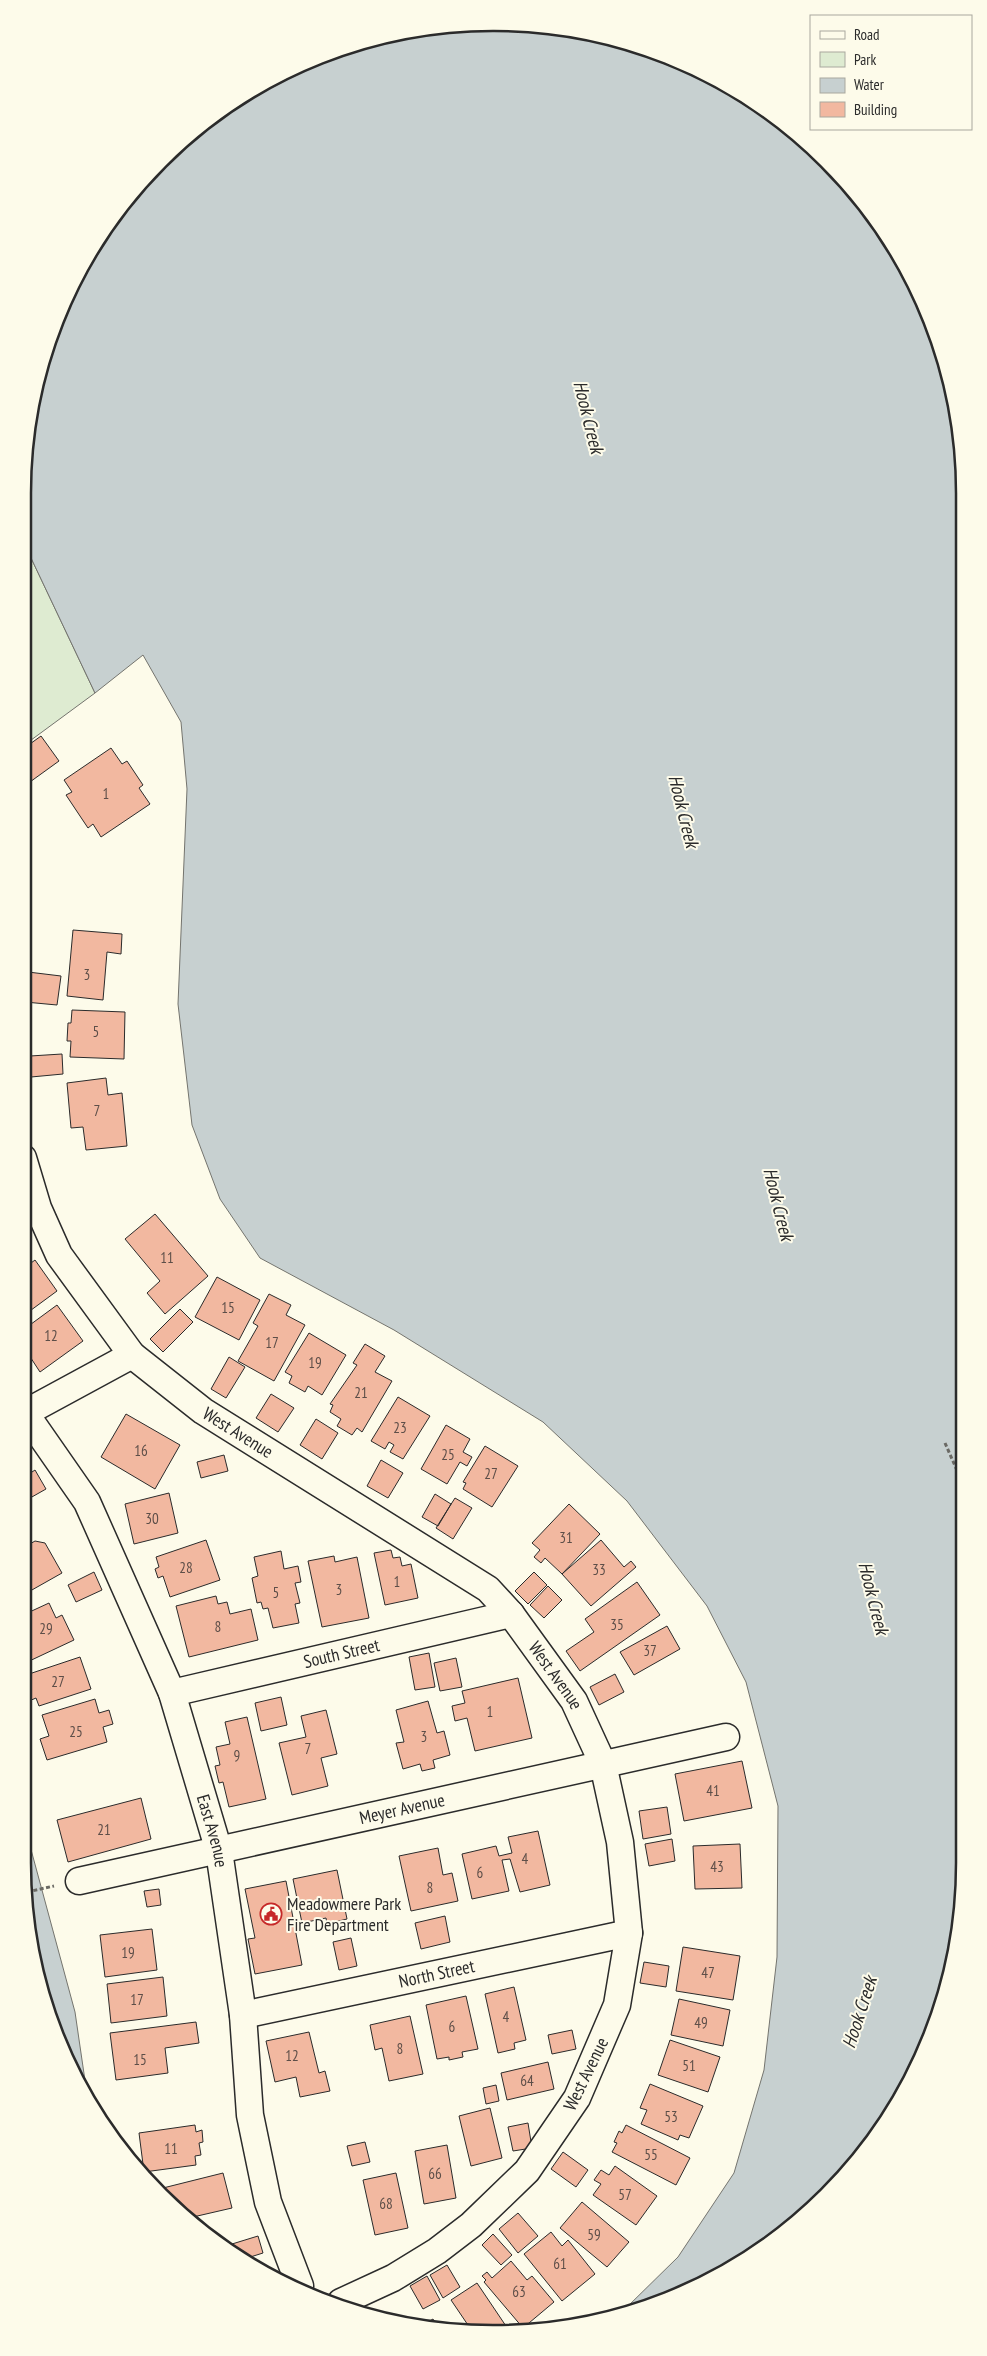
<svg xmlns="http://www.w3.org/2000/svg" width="987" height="2356" viewBox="0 0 987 2356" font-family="'PT Sans Narrow',sans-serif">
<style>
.green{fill:#deebd1;stroke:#74746e}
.water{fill:#c7d0d0;stroke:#74746e}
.building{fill:#f2b8a0;stroke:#2b2b2b}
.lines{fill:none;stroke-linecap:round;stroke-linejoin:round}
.minor-casing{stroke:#2b2b2b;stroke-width:29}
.path{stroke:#6a6964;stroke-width:3;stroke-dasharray:4 2.5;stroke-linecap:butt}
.minor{stroke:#fdfbea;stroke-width:26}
.labels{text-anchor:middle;stroke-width:4;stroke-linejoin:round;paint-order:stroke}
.number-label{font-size:15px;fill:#5d4e48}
.street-label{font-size:18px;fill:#2b2b2b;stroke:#fdfbea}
.poi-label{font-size:18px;fill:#2b2b2b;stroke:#fdfbea;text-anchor:start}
.water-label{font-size:19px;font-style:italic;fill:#2b2b2b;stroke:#fdfbea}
.rim{fill:none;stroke:#2b2b2b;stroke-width:2.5}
</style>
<rect width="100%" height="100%" fill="#fdfbea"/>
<path class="green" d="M23,541l72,152 -72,53z"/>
<path class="water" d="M463,23l92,4 90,21 110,54 112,105 62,106 31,119 4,1430 -25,152 -37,84 -54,75 -119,97 -104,39 53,-52 56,-84 30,-103 13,-113 1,-151 -32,-124 -39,-76 -80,-105 -84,-79 -149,-92 -134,-72 -40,-59 -28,-74 -14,-121 9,-215 -6,-67 -38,-67 -48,38 -72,-152v-48l25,-151 38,-84 54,-75 67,-63 78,-49 87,-33z
M23,1820l52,192 13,89 -40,-87 -25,-151z"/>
<path class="building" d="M41,736l18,25 -36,26v-38z
M111,748l11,16 5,-3 16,24 -4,3 11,16 -49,33 -8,-13 -5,4 -22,-33 6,-3 -8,-12z
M23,854l7,11 -7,5z
M73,930l49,4 -1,20 -14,-2 -4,48 -36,-4z
M28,972l33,4 -4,29 -32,-3z
M72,1010l53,2 -1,47 -54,-2 1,-16h-4l1,-18h3z
M62,1054l1,20 -32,3 -1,-21z
M106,1078l2,17 14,-2 5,53 -41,4 -3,-23 -12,1 -4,-45z
M155,1214l53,62 -43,38 -18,-21 13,-12 -35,-42z
M35,1260l22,31 -34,25v-47z
M217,1277l43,23 -21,40 -44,-23z
M269,1294l22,11 -5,10 19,10 -31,56 -36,-20 20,-35 -5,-3z
M57,1305l26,36 -43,31 -17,-26v-16z
M180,1309l13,13 -30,30 -13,-13z
M309,1333l37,22 -24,40 -14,-9 -3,6 -16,-9 3,-7 -7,-4z
M365,1344l20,12 -10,16 17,9 -30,51 -5,-4 -5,7 -15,-9 4,-7 -11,-7 3,-7 -3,-1 27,-39 -4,-2z
M229,1357l16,10 -19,31 -15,-9z
M271,1394l23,14 -16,24 -22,-14z
M398,1397l32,19 -27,43 -13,-7 4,-7 -5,-3 -4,7 -14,-8z
M126,1414l54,31 -25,44 -54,-32z
M316,1419l22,14 -16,26 -22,-14z
M446,1425l24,14 -7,13 9,5 -5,9 -7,-4 -13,22 -26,-15z
M485,1446l33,20 -26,41 -29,-18 3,-6 -3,-1z
M224,1455l4,16 -27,7 -4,-16z
M381,1460l22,13 -15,25 -21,-12z
M35,1470l11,19 -23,13v-24z
M169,1493l9,40 -44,11 -9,-40z
M435,1494l16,10 -13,22 -16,-9z
M455,1498l17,10 -19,31 -17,-11z
M569,1504l31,30 -38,40 -17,-16 -4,5 -7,-6 6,-7 -8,-7z
M206,1540l14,40 -50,17 -7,-21 -5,2 -3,-9 4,-2 -3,-10z
M601,1540l23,27 7,-6 5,6 -45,39 -29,-32z
M35,1541l10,2 17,30 -39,22v-47z
M391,1550l2,8 7,-1 2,9 9,-2 7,34 -33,7 -11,-52z
M281,1551l3,18 14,-3 3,16 -6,1 5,20 -5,1 4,19 -26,5 -5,-20 -5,1 -2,-7 -4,1 -5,-25 6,-2 -4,-19z
M334,1556l1,6 22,-5 12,61 -47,9 -14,-66z
M94,1572l8,18 -26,12 -8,-17z
M534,1572l13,13 -19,19 -13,-13z
M637,1582l23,33 -80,56 -14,-20 28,-19 -9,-13z
M548,1586l14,14 -18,18 -14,-13z
M216,1596l2,8 9,-2 3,12 21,-5 7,31 -69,17 -13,-51z
M49,1603l7,15 6,-3 12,25 -51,24v-49z
M667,1626l13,23 -46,26 -14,-23z
M429,1653l6,34 -20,3 -6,-33z
M80,1657l11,32 -52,17 -3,-8 -7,3 -5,-18 7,-2 -2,-7z
M456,1658l6,29 -22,4 -6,-28z
M615,1674l9,18 -25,13 -9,-18z
M518,1678l14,60 -57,13 -8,-33 -12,3 -3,-15 13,-3 -3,-12z
M281,1697l6,28 -26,6 -6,-28z
M95,1699l4,14 10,-3 4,14 -10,3 4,15 -60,18 -7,-21 9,-3 -7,-21z
M428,1701l9,32 7,-2 6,24 -17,5 2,8 -13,3 -2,-7 -17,5 -7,-26 8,-1 -8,-32z
M326,1710l11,44 -16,4 7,28 -36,9 -13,-52 27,-6 -5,-21z
M247,1717l19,82 -37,8 -6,-25 -4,1 -4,-17 5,-1 -4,-18 14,-3 -5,-22z
M742,1761l10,47 -68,13 -9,-47z
M141,1798l10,41 -83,23 -11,-42z
M667,1807l4,27 -28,5 -4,-28z
M538,1831l12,54 -30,7 -10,-33 -8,1 7,31 -37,8 -10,-45 34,-8 3,10 13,-3 -4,-16z
M672,1839l3,22 -26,5 -4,-22z
M740,1844l2,44 -47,1 -2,-43z
M438,1848l5,27 9,-2 6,28 -47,10 -12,-55z
M337,1870l10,49 -20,5 -1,-6 -24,5 -9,-44z
M286,1881l16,84 -47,9 -7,-35 7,-1 -10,-49z
M159,1889l2,16 -14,2 -3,-16z
M445,1916l5,26 -29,7 -6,-26z
M152,1929l5,41 -52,7 -5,-42z
M351,1938l6,28 -18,4 -6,-28z
M683,1947l57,9 -7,44 -57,-9z
M644,1962l25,4 -3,21 -26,-4z
M163,1977l4,39 -56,7 -4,-39z
M514,1987l12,53 -12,3 1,6 -17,4 -13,-59z
M466,1996l12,53 -16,3 1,5 -14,3v-3l-12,2 -11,-54z
M679,1999l51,11 -7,36 -52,-11z
M410,2016l13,58 -34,7 -7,-33 -7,2 -5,-25z
M196,2022l3,21 -34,5 3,25 -52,7 -6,-47z
M572,2030l4,19 -24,5 -4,-19z
M309,2032l10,41 6,-2 5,20 -30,6 -4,-20 -21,5 -9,-41z
M670,2040l50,17 -12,35 -50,-17z
M548,2062l6,27 -47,11 -6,-27z
M650,2084l53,22 -14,32 -9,-3 -2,5 -37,-16 6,-14 -7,-2z
M496,2085l3,16 -13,3 -3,-16z
M490,2108l12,50 -31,8 -12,-50z
M528,2123l4,25 -19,3 -5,-24z
M195,2125l1,7 6,-2 1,12 -4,1 2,12 -6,1 1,9 -52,7 -5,-39z
M626,2125l64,33 -14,27 -64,-33 5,-9 -3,-1 5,-11 3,2z
M365,2142l5,20 -18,4 -5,-20z
M447,2145l9,53 -32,6 -9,-53z
M563,2152l25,18 -12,17 -25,-18z
M615,2166l42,30 -21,29 -43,-30 8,-11 -7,-4 7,-10 8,5z
M223,2173l9,35 -39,9 -34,-28z
M396,2173l12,55 -33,7 -12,-55z
M582,2202l47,40 -22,25 -47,-39z
M518,2213l20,23 -20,17 -19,-24z
M551,2232l11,14 6,-6 27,34 -33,27 -38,-47z
M493,2234l19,21 -11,10 -19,-20z
M258,2236l5,17 -19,6 -10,-8 -2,-7z
M511,2261l16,19 5,-4 22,26 -31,26 -39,-46 2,-2 -4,-4 5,-4 5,6z
M447,2265l13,22 -17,11 -13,-23z
M427,2276l13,24 -17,9 -13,-23z
M477,2283l33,49 -17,1 -21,-2 -21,-31z
M433,2319l5,9 -12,-1 -2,-3z"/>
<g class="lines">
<g class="minor-casing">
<g id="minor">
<path id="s1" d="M23,1158l15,50 21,47 73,100 71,56 285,178 23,25 63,87 29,63 17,78 9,91 -12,72 -40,93 -50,73 -56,54 -34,26 -44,27 -52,24"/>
<path id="s2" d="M23,1410l64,92 85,191 47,158 24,164 7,100 18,87 32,84"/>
<path d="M25,1413l107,-58"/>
<path id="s3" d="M172,1693l339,-79"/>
<path id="s4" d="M79,1881l647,-144"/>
<path id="s5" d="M243,2015l386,-82"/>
</g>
</g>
<path class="path" d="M945,1443l18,41
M27,1892l27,-6"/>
<use href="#minor" class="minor"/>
</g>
<defs>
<g id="civic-ring" transform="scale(1.125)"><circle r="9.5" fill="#fdfbea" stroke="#c62828" stroke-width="1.5"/><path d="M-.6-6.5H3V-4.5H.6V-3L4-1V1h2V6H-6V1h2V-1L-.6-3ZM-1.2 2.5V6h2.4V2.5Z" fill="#c62828"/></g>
</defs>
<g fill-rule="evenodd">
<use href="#civic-ring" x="271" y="1914"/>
</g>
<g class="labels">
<g class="number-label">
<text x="106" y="799">1</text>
<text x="87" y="980">3</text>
<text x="96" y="1037">5</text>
<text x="97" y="1116">7</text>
<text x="167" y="1263">11</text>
<text x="228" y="1313">15</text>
<text x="51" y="1341">12</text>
<text x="272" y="1348">17</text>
<text x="315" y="1368">19</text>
<text x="361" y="1398">21</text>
<text x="400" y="1433">23</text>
<text x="141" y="1456">16</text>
<text x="448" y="1460">25</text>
<text x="491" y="1479">27</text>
<text x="152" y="1524">30</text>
<text x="566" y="1543">31</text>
<text x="186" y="1573">28</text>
<text x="599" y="1575">33</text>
<text x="397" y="1587">1</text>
<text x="339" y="1595">3</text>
<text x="276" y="1598">5</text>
<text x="617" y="1630">35</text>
<text x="218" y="1632">8</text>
<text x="46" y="1634">29</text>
<text x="650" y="1656">37</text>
<text x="58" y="1687">27</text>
<text x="490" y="1717">1</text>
<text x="76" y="1737">25</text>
<text x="424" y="1742">3</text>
<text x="308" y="1754">7</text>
<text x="237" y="1761">9</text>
<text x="713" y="1796">41</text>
<text x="104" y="1835">21</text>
<text x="525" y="1864">4</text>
<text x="717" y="1872">43</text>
<text x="480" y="1878">6</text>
<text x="430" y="1893">8</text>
<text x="128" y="1958">19</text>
<text x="708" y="1978">47</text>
<text x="137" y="2005">17</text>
<text x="506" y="2022">4</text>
<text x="701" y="2028">49</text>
<text x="452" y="2032">6</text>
<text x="400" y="2054">8</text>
<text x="292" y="2061">12</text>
<text x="140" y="2065">15</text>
<text x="689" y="2071">51</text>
<text x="527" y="2086">64</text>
<text x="671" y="2122">53</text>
<text x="171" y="2154">11</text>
<text x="651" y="2160">55</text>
<text x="435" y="2179">66</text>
<text x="625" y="2200">57</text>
<text x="386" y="2209">68</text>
<text x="594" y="2240">59</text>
<text x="560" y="2269">61</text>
<text x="519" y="2297">63</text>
</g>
<g class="street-label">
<text dy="6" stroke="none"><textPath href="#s1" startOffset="359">West Avenue</textPath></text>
<text dy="6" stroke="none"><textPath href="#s3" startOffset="174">South Street</textPath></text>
<text dy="6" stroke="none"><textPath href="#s1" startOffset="764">West Avenue</textPath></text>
<text dy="6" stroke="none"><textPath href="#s4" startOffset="331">Meyer Avenue</textPath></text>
<text dy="6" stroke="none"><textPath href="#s2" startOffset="465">East Avenue</textPath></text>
<text dy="6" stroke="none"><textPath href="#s5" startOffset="198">North Street</textPath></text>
<text transform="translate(586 2074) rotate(-64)" y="6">West Avenue</text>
</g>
<g class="poi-label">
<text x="287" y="1910">Meadowmere Park<tspan x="287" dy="21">Fire Department</tspan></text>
</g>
<g class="water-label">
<text transform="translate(589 417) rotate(76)" y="7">Hook Creek</text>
<text transform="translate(684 811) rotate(76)" y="7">Hook Creek</text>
<text transform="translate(779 1204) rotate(76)" y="7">Hook Creek</text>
<text transform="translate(874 1598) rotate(76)" y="7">Hook Creek</text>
<text transform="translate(859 2012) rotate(-72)" y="7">Hook Creek</text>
</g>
</g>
<path d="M0 0H987V2356H0ZM493 31H494A462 462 0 0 1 956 493V1863A462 462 0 0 1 494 2325H493A462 462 0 0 1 31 1863V493A462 462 0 0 1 493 31Z" fill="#fdfbea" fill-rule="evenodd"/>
<path class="rim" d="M493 31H494A462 462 0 0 1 956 493V1863A462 462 0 0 1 494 2325H493A462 462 0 0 1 31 1863V493A462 462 0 0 1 493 31Z"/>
<rect x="810" y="15" width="162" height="115" fill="#fdfbea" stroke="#a9a89e"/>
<rect x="820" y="31" width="25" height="8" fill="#fdfbea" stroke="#a9a89e"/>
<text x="854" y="40" font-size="15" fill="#2b2b2b">Road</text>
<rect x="820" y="52" width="25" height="15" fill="#deebd1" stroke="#a9a89e"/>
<text x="854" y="65" font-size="15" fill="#2b2b2b">Park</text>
<rect x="820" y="78" width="25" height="15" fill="#c7d0d0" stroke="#a9a89e"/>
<text x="854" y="90" font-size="15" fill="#2b2b2b">Water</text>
<rect x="820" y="102" width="25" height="15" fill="#f2b8a0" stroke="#a9a89e"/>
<text x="854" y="115" font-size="15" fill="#2b2b2b">Building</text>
</svg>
